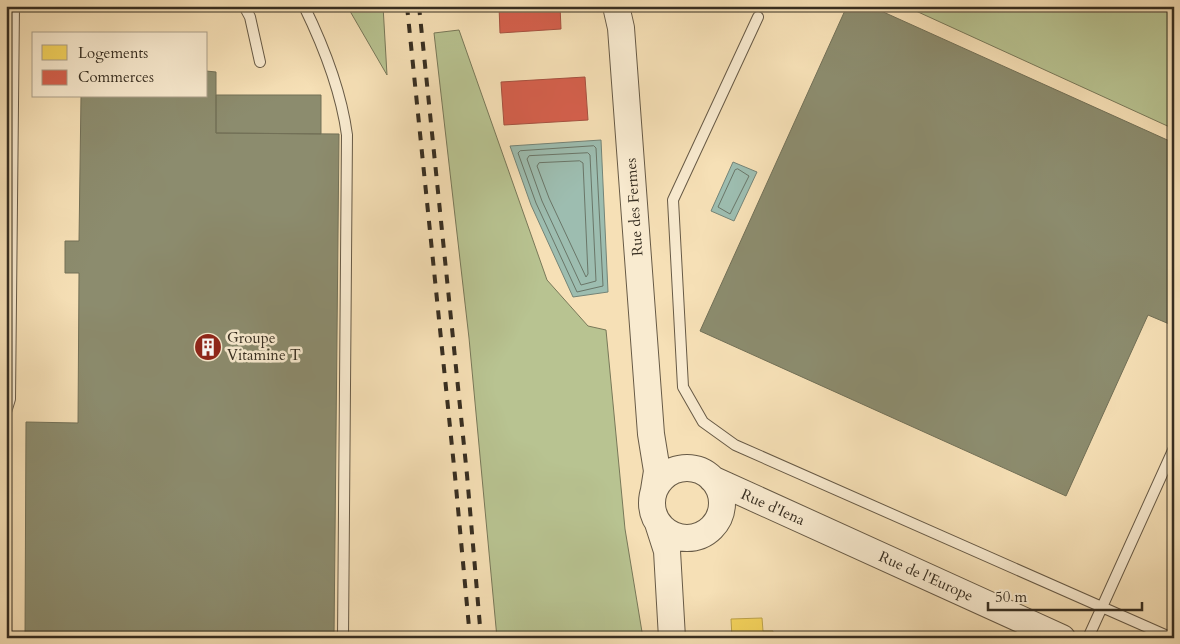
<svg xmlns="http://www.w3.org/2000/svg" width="1180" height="644" viewBox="0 0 1180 644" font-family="Cardo,serif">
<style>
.green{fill:#b8c391;stroke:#787859}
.water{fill:#9dbdb0;stroke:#748477}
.homes{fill:#f6d55c;stroke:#bda34a}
.shops{fill:#d6604d;stroke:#a65140}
.industry{fill:#8c8c6e;stroke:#727057}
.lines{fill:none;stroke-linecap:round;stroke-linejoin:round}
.shore{stroke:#6a7668;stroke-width:1}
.service-casing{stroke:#675a46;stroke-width:12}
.tertiary-casing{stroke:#675a46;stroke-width:28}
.service{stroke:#f9ebd0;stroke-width:10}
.tertiary{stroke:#f9ebd0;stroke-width:26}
.rail{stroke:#372e21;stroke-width:4;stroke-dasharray:9 9;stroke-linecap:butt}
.labels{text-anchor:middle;stroke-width:5;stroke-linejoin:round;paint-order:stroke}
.street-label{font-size:15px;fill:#372e21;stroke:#f9ebd0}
.poi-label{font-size:15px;fill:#372e21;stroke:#f9ebd0;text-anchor:start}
</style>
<rect width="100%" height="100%" fill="#f6e0b6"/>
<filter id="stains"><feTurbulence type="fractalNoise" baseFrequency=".004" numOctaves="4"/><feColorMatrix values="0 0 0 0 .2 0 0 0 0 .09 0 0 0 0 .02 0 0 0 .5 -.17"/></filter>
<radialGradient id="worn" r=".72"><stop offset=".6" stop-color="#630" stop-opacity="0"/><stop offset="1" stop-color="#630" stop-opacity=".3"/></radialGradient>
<path class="green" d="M347,6h36l4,69z
M905,6h269v123z
M459,30l88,250 41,46 18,4 19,199 18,109h-146l-28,-300 -35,-305z"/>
<path class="water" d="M601,140l7,152 -35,5 -42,-92 -21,-59z
M733,162l24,10 -23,49 -23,-10z"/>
<path class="homes" d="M762,618l1,13h10v7h-41l-1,-19z"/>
<path class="shops" d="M499,6h61l1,23 -61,4z
M585,77l3,43 -84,5 -3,-43z"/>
<path class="industry" d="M847,6h23l304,137v183l-26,-11 -82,181 -366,-165z
M206,71l10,1v61l123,1 -5,504h-309l1,-216 52,1 1,-150h-14v-32h14l2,-145h125z
M216,95h105v39l-105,-1z"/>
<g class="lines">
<path class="shore" d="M594,146l2,2 7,138 -26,6 -41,-89 -18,-50 2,-2z
M588,153l2,2 6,126 -15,4 -39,-84 -15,-42 2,-3z
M580,161l3,2 5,111 -2,3 -37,-79 -12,-32 2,-3z
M738,169l11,7 -19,38 -12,-7 17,-37z"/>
<g class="service-casing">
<path id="service" d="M244,6l6,11 10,45
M304,6c20,41 37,84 43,129l-4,503
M758,17l-85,183 10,187 20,35 32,23 437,193
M6,412l4,-13 4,-393
M1088,638l86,-190"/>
</g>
<g class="tertiary-casing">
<path id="tertiary" d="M616,6l5,22 30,406 6,37 -3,19
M652 503a35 35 0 1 1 70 0a35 35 0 1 1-70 0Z
M712,479l350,159
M658,523l9,28 5,87"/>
</g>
<use href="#service" class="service"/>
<use href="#tertiary" class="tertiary"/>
<path class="rail" d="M407,6l48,470 15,162
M419,6l48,469 14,163"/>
</g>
<defs>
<g id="building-disc" transform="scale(1.4375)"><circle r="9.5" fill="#8f2418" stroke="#f9ebd0"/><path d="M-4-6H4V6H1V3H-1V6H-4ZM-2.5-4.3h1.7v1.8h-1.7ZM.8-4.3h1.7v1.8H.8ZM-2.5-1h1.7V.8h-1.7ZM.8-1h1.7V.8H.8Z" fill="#fff"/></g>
</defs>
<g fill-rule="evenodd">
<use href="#building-disc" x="208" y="347"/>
</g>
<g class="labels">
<g class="street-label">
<text transform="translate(634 207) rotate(-94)" y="5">Rue des Fermes</text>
<text transform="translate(773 507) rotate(24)" y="5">Rue d'Iena</text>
<text transform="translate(926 576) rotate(24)" y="5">Rue de l'Europe</text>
</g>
<g class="poi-label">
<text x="227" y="343">Groupe<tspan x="227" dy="17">Vitamine T</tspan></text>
</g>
</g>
<rect width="1180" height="644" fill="none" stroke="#f6e0b6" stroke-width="25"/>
<rect x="8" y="8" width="1165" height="629" fill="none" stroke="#372e21" stroke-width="2.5"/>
<rect x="12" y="12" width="1155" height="619" fill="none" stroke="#372e21"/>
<rect x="32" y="32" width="175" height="65" fill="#f9ebd0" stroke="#ab9f8a"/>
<rect x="42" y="45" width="25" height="15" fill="#f6d55c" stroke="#ab9f8a"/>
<text x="78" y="58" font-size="15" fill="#372e21">Logements</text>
<rect x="42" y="70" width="25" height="15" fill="#d6604d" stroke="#ab9f8a"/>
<text x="78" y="82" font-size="15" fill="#372e21">Commerces</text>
<path d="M988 602v8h154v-8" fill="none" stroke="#372e21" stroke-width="2.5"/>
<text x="995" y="602" font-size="15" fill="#372e21" stroke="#f9ebd0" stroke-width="4" paint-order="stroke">50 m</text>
<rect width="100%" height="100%" filter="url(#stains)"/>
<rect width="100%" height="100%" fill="url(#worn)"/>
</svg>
